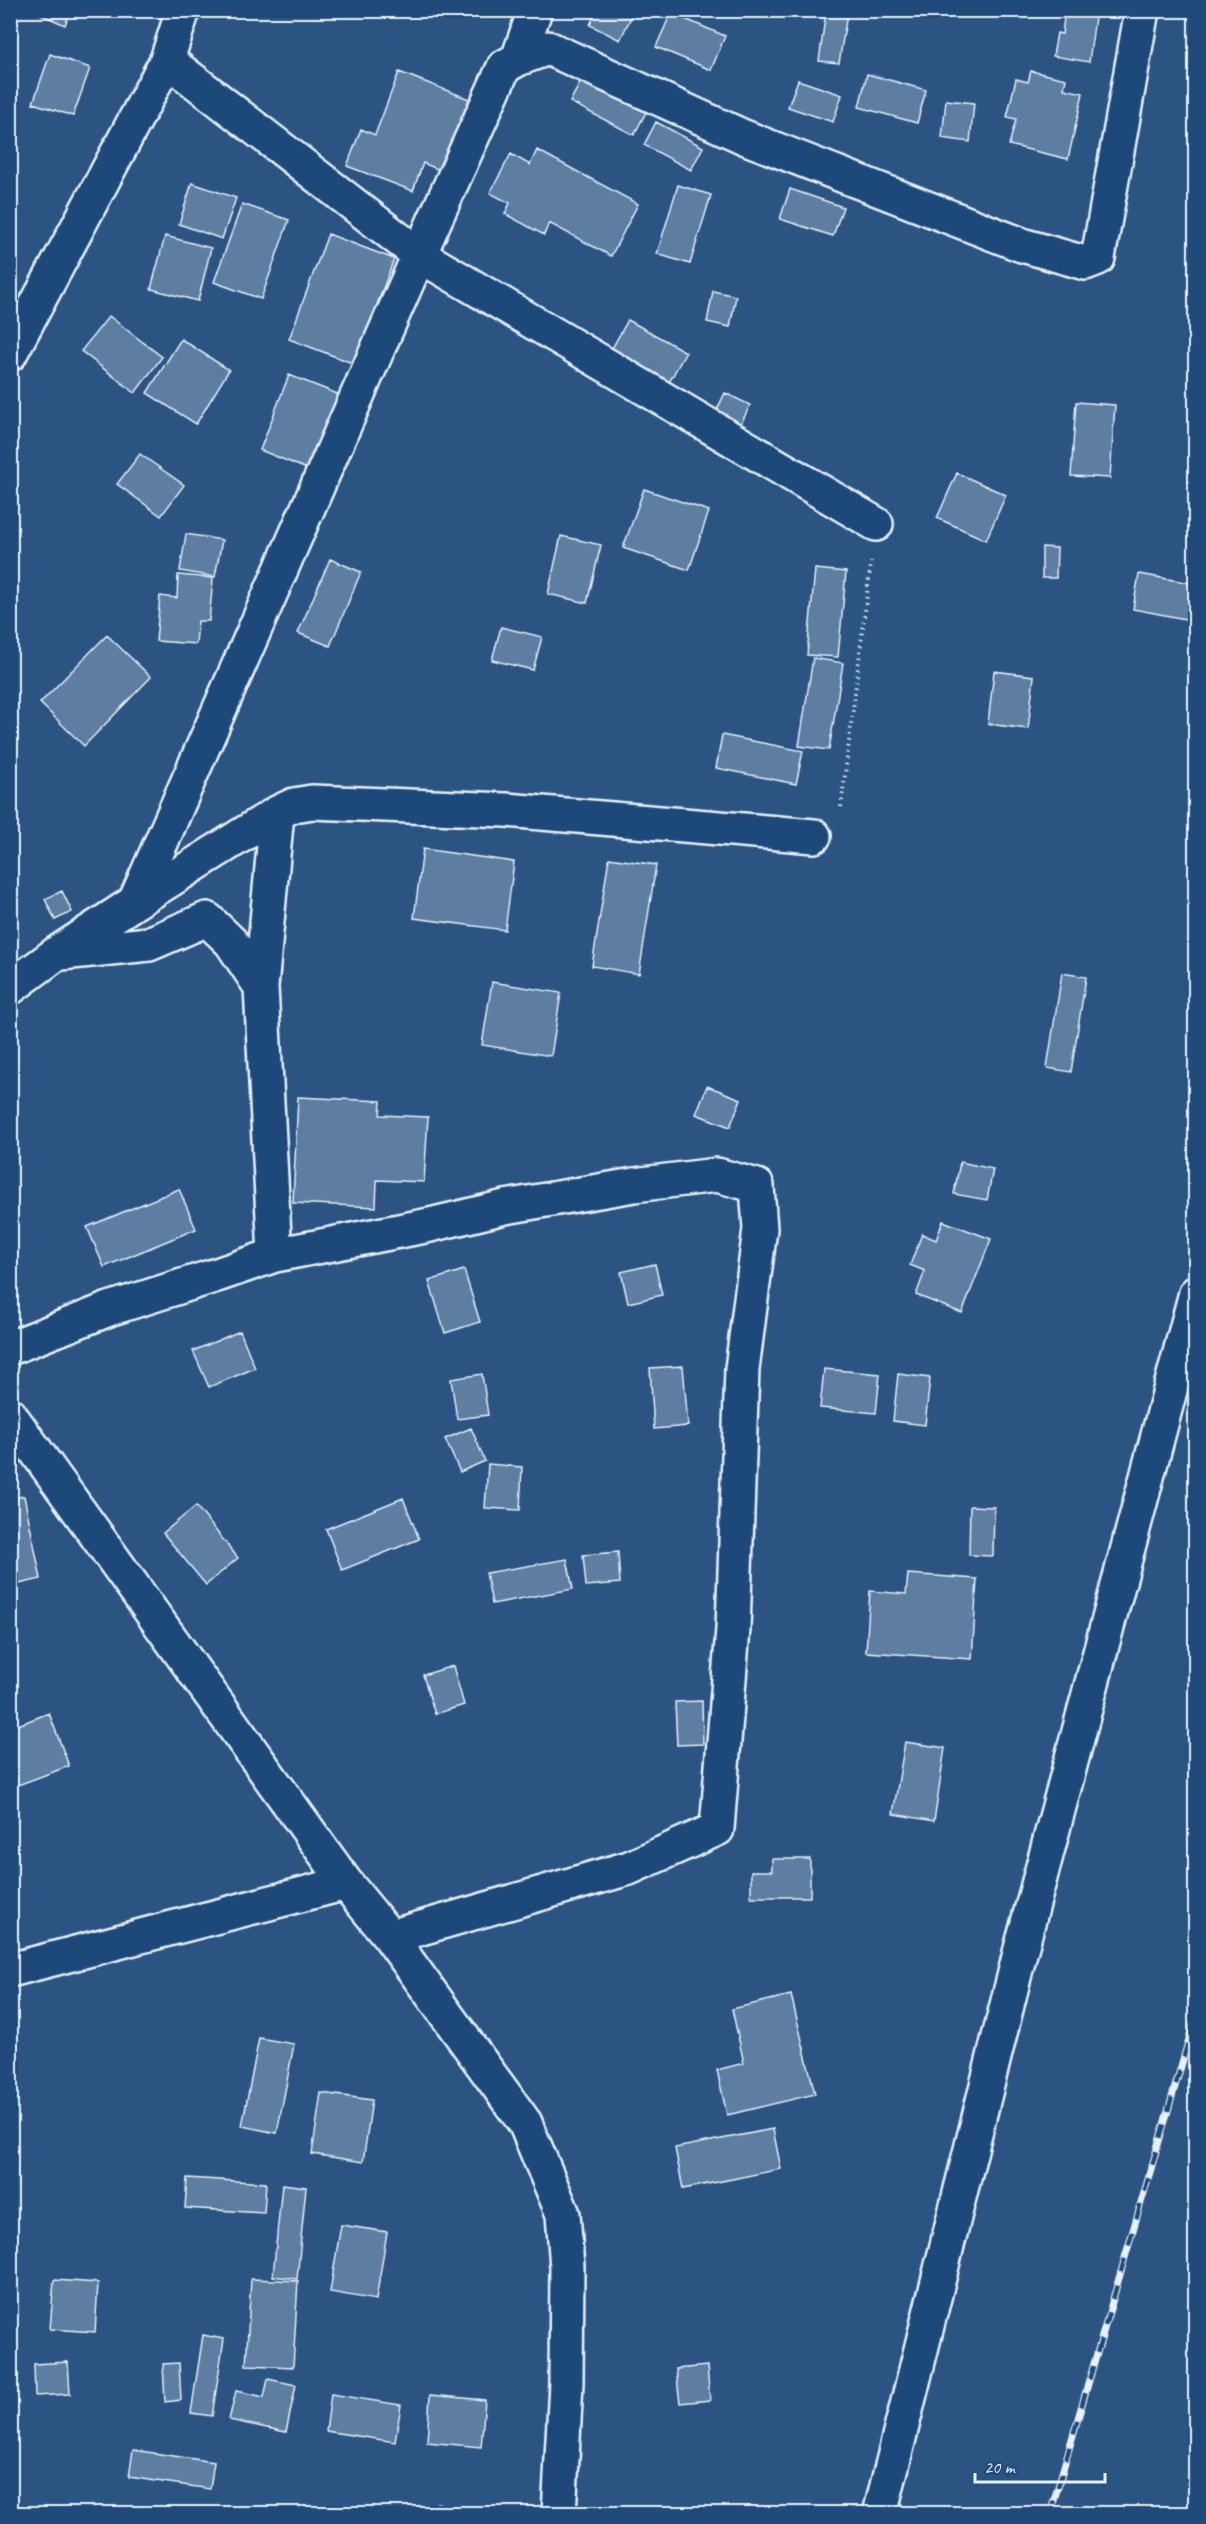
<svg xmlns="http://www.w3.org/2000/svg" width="1206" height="2524" viewBox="0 0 1206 2524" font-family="Caveat,sans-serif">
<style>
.building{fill:#5d7da1;stroke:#e8f1f8;stroke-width:1.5}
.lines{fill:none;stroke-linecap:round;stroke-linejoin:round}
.minor-casing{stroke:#e8f1f8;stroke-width:38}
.path{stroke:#e8f1f8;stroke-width:4;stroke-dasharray:1.5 4.5;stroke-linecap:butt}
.minor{stroke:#1f4a7a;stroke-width:33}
.rail-casing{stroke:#e8f1f8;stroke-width:7}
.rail{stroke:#1f4a7a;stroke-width:4.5;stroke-dasharray:14;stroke-linecap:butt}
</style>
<rect width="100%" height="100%" fill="#2b5482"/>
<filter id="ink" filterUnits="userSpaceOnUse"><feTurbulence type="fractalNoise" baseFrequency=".0167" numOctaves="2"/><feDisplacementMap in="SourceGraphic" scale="12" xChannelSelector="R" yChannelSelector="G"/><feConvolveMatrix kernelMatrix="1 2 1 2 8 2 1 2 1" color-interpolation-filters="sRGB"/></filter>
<g filter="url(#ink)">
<path class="building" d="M31,10h40l-6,15z
M597,10l37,1 -14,29 -30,-15z
M1065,10h31l-7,52 -36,-6 4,-23 5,1z
M826,11l21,3 -8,49 -20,-2z
M671,13l54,23 -14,34 -55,-23z
M50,54l40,14 -17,48 -40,-13z
M1031,71l35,8 -2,10 19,4 -15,66 -59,-14 7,-26 -9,-2 9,-38 12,3z
M399,72l70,27 -27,72 -19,-8 -10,28 -66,-25 14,-37 14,6z
M867,74l59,16 -9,33 -58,-16z
M583,77l64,33 -13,25 -64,-33z
M798,80l44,15 -9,27 -45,-15z
M946,100l28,3 -4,39 -28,-4z
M656,122l47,25 -12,23 -47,-25z
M537,150l101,54 -27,52 -62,-33 -5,12 -39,-21 5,-11 -20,-10 21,-39 19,11z
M192,183l44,15 -14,41 -43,-15z
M678,185l33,10 -21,69 -33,-10z
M790,189l53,18 -10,29 -53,-17z
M242,204l47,16 -28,79 -47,-17z
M328,234l66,25 -39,105 -66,-25z
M165,236l46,12 -13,53 -47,-12z
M713,291l23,5 -6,31 -23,-5z
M109,316l53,41 -27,36 -54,-42z
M628,320l58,32 -18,32 -58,-32z
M181,339l48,31 -33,54 -49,-31z
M289,375l51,20 -28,76 -52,-21z
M725,393l25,12 -11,23 -25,-12z
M1076,402l39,3 -5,73 -39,-2z
M140,454l44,31 -23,31 -44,-32z
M957,473l49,22 -20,45 -49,-22z
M644,489l65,22 -20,59 -66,-22z
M186,534l36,6 -7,37 -35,-6z
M561,536l40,9 -14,58 -39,-9z
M1042,547l15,1 -1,30h-14z
M330,559l31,13 -31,74 -32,-13z
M815,569l31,3 -8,85 -31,-2z
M1139,574l57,10v37l-63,-12z
M178,575l35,3 -4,43h-11l-2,23 -40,-3 4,-45 17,2z
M501,627l41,10 -9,33 -41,-10z
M107,635l44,42 -67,69 -44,-43z
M813,658l30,5 -14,87 -30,-4z
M994,671l40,5 -6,53 -40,-5z
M722,735l81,16 -7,33 -80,-16z
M423,849l91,13 -9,68 -91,-12z
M609,858l47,7 -17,109 -47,-8z
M62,891l10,21 -17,8 -10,-21z
M1062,973l24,4 -15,95 -24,-4z
M492,982l69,11 -10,63 -69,-11z
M707,1086l34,13 -11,28 -34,-13z
M298,1097l83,4 -1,14 48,2 -4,65 -47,-2 -1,27 -83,-4z
M960,1162l33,7 -6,31 -33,-6z
M179,1189l17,40 -92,38 -17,-40z
M943,1221l48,18 -29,74 -46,-18 9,-24 -15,-6 12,-31 14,6z
M655,1264l7,31 -34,8 -7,-31z
M464,1270l16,52 -35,11 -16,-52z
M240,1331l15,37 -46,19 -16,-36z
M683,1366l5,60 -34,3 -4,-61z
M824,1369l56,5 -4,39 -56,-5z
M482,1374l6,41 -31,4 -6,-40z
M898,1374l32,4 -5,47 -32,-4z
M471,1428l14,33 -25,11 -15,-33z
M488,1464l34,3 -2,43 -35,-2z
M24,1496l17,83 -31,7v-88z
M403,1498l16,41 -77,31 -16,-41z
M196,1506l42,52 -32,27 -43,-52z
M970,1506l24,1 -1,49 -24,-1z
M618,1552l2,31 -34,3 -3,-31z
M567,1559l6,30 -81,15 -6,-31z
M908,1574l69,5 -5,80 -106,-7 4,-61 36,3z
M453,1666l11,39 -29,9 -12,-39z
M702,1701l1,43 -26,1 -2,-43z
M49,1713l20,53 -59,22v-60z
M905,1742l40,6 -11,73 -41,-7z
M772,1859h38v38h-59v-26h21z
M791,1995l24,99 -88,21 -10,-45 27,-7 -12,-54z
M259,2038l35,6 -17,89 -35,-7z
M321,2093l51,7 -9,62 -51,-8z
M773,2129l8,40 -98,20 -8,-41z
M187,2178l79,5 -2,30 -79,-5z
M282,2184l24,3 -9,92 -24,-3z
M341,2225l46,7 -11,68 -46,-8z
M251,2279l47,2 -5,86 -47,-2z
M54,2280l44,3 -3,49 -45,-3z
M203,2335l21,4 -12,77 -21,-3z
M68,2362l2,32 -35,2 -1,-32z
M179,2363l2,37 -16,2 -2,-38z
M707,2366l3,34 -30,3 -4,-34z
M268,2379l28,6 -10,47 -57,-12 7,-29 28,6z
M331,2394l70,11 -6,37 -69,-11z
M430,2395l55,5 -4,47 -54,-5z
M133,2450l81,12 -4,27 -81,-12z
M437,2503l34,10v1h-37z"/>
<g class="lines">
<g class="minor-casing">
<path id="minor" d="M518,59l17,-49
M167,60l252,195 457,269
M10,354l157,-294 16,-50
M135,902l142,-89 17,-8 18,-3 194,8 308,26
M62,953l87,-9 58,-25 24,23 30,45 14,268
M261,987l16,-174
M10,988l47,-35 78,-51 284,-647 85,-188 14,-8 30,-11 196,89 278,108 63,18 13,-5 44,-248
M10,1348l99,-39 108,-34 58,-20 155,-30 75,-18 129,-22 83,-10 40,11 3,43 -18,140 -9,260 -16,200 -88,39 -239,69
M10,1415l336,468 44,54 135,186 38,91 4,53 -1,116 -7,131
M10,1970l336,-87
M880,2514l141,-565 175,-656"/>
</g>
<path class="path" d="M841,807l30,-245"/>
<use href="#minor" class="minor"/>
<g class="rail-casing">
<path id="rail" d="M1050,2514l146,-499"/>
</g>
<use href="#rail" class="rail"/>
</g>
</g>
<rect width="1206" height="2524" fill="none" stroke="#1f4a7a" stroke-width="36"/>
<rect x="18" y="18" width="1170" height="2488" fill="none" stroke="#e8f1f8" stroke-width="2" filter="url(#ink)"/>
<path d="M975 2473v9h130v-9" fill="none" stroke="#e8f1f8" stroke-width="3"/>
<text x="984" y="2473" font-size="18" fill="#e8f1f8" stroke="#1f4a7a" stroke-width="4.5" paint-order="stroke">20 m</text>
</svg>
